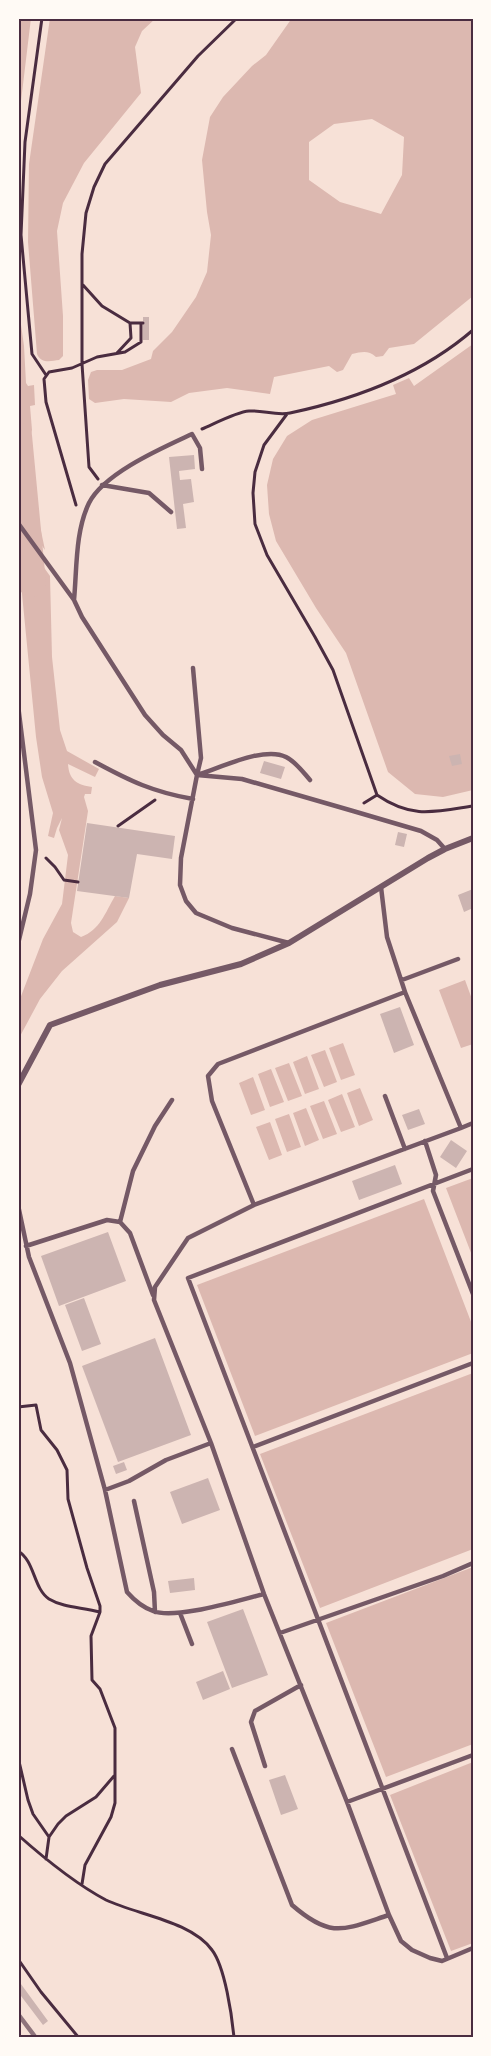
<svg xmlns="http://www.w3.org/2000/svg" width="491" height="2056" viewBox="0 0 491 2056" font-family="Inter,sans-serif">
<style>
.water{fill:#dcb8b0;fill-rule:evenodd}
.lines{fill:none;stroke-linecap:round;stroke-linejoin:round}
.river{stroke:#dcb8b0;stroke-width:28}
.building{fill:#ccb4b1}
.path{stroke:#4a2c40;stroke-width:3}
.service{stroke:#755966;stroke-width:4.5}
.minor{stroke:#755966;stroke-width:6}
.rail{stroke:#8f747c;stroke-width:4.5}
.neatline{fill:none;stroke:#4a2c40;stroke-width:2}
</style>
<rect width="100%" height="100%" fill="#f7e1d7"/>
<path class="water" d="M18,18h13l-13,108z
M50,18h106l-14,13 -7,16 6,46 -57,70 -21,40 -6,28 6,85v40l-4,4c-8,1 -18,4 -22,-6l-9,-112 1,-78z
M292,18h181v278l-59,48 -25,4 -6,8 -7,1c-8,-7 -14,-5 -24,-3l-9,16 -6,2 -8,-6 -55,11 -4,17 -43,-6 -38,5 -18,9 -47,-3 -29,4 -6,-4 -1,-19 3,-8 6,-2h25l29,-11 2,-8 19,-19 24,-35 11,-25 4,-37 -4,-23 -5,-52 8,-43 13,-20 29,-31 14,-11zM372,119l32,18 -2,38 -21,39 -41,-12 -31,-22v-38l25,-18z
M18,303l6,43 2,37 2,3 6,-1 1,20 -5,1 2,24 -2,10 1,18 5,49 9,43 -27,-38z
M473,344v446l-30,7 -28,-3 -27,-22 -42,-119 -30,-45 -40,-67 -7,-27 -2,-29 6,-26 14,-23 25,-16 84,-26 -3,-9 16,-7 5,8z
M18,531l32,45 2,81 8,73 7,21 32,18 -4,8 -27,-13c1,16 9,21 24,23l-1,7h-6l-1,3 4,14 -17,112 2,9 8,5c19,-7 24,-24 34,-41l14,2 -12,24 -55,49 -22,28 -22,41v-36l25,-65 19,-35 6,-49 -9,-25 3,-12 -5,10 -3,10 -6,-2 5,-23 -11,-36 -6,-40 -18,-184z
M465,980l8,22v42l-12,4 -22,-58z
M343,1043l12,32 -14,5 -12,-32z
M325,1050l12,32 -13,5 -13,-32z
M307,1056l12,33 -14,5 -12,-32z
M289,1063l13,33 -14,5 -13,-33z
M271,1069l13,33 -14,5 -12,-33z
M253,1077l12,33 -14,5 -12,-32z
M360,1088l13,32 -14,6 -12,-33z
M342,1094l13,33 -14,5 -13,-32z
M324,1101l13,33 -14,5 -13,-33z
M306,1108l13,32 -14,6 -12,-33z
M289,1114l12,33 -14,5 -12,-33z
M270,1122l12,33 -13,5 -13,-33z
M473,1178v80l-27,-70z
M424,1199l49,128v26l-218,83 -58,-151z
M473,1373v176l-153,59 -60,-154z
M473,1567v177l-87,33 -60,-154z
M473,1762v181l-22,8 -61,-156z"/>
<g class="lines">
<path class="river" d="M18,436l14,147"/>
</g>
<path class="building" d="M143,317h6v23h-6z
M194,455l1,14 -16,2 1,9 11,-1 3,23 -11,2 3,24 -9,1 -8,-72z
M460,754l2,10 -10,2 -3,-10z
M264,761l21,6 -4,12 -21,-6z
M87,823l88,13 -3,23 -35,-5 -8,44 -52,-7z
M398,832l9,2 -3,13 -9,-2z
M473,889v19l-9,4 -6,-17z
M400,1007l14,38 -20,8 -14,-39z
M419,1109l6,15 -17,6 -6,-15z
M451,1140l16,11 -11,17 -16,-11z
M395,1165l7,19 -43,16 -7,-19z
M108,1232l18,49 -67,25 -18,-50z
M84,1298l17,46 -19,7 -17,-46z
M155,1338l36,97 -73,27 -36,-96z
M124,1462l3,8 -11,4 -3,-8z
M208,1478l12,32 -38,14 -12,-32z
M194,1578l1,12 -25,3 -2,-12z
M243,1609l25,66 -36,13 -25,-66z
M223,1671l7,18 -27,11 -7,-18z
M285,1775l13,34 -17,6 -12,-35z
M18,1980l30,41 -5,4 -25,-33z"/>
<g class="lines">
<path class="path" d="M42,18l-17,124 -4,93 11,119 14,21
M83,285l19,21 28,17
M117,353l14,-15 -1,-15h11
M287,414l-23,31 -9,27 -2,21 2,31 12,31 48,82 18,33 44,125
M202,429c12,-5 34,-17 47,-18 13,-1 28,5 41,2 66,-14 131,-38 183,-83
M98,479l-9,-12 -7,-103v-110l4,-41 8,-26 11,-23 93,-108 39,-38
M76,505l-30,-103 -2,-23 5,-7 23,-4 25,-11 28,-5 16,-10v-19h2
M364,803l13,-8c35,24 57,17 96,11
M118,826l37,-26
M46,858l9,9 9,13 14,2
M18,1407l18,-2 5,25 16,20 10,20 1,29 19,69 13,38v6l-9,24 1,44 8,9 15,39v75l-4,14 -26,48 -3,19
M18,1551c17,10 15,37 31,48 15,9 33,8 51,13
M18,1757l10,43 5,14 16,23
M18,1835c27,24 56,48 88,65 32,15 85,21 106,50 13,17 20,66 22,88
M46,1859l3,-22 9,-13 8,-8 30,-19 18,-21
M18,1959l23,33 38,46"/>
<path class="service" d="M102,485l47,8 22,19
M18,523l56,77 8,17 63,98 18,20 18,15 16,25 -16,83 -1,27 6,16 10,12 36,15 57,15
M74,600c3,-31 1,-68 15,-97 15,-30 73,-55 103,-69l8,14 2,21
M193,668l8,90 -4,17
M18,705l18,145 -6,44 -12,50
M95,762c35,19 58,30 98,37
M200,774c22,-7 65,-28 86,-17 10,5 17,15 24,23
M197,775l45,4 111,32 68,20 16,9 8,9
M402,980l56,-21
M405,992l56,136 12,-5
M385,1096l20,53
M461,1128l-207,77 -66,33 -33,49 -1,13 57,143 53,151 83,208 42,113 12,26 11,9 18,8 12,3 31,-13
M425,1141l11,34 -3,16 40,103
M18,1205l11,52 41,106 35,127 22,102c7,8 15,15 26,19 22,9 86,-11 111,-17
M254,1205l-42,-104 -4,-25 10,-12 187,-72 -18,-55 -6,-50
M120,1222l13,-51 22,-45 17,-26
M26,1246l81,-26 13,2 10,11 23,62
M253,1447l220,-84
M105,1490l24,-9 37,-21 45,-17
M134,1501l20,91 1,20
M180,1613l12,31
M280,1633l163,-57 30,-13
M232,1749l60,156c39,34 51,25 97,10
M265,1766l-14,-44 4,-11 46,-26
M347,1802l126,-47
M447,1958l-259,-680 285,-109"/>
<path class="minor" d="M18,1085l32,-60 110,-40 81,-21 48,-21 139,-85 17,-9 28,-11"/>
<path class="rail" d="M18,2014l18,24"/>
</g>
<rect width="491" height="2056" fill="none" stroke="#fffaf5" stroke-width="39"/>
<rect x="20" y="20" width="452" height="2016" class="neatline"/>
</svg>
